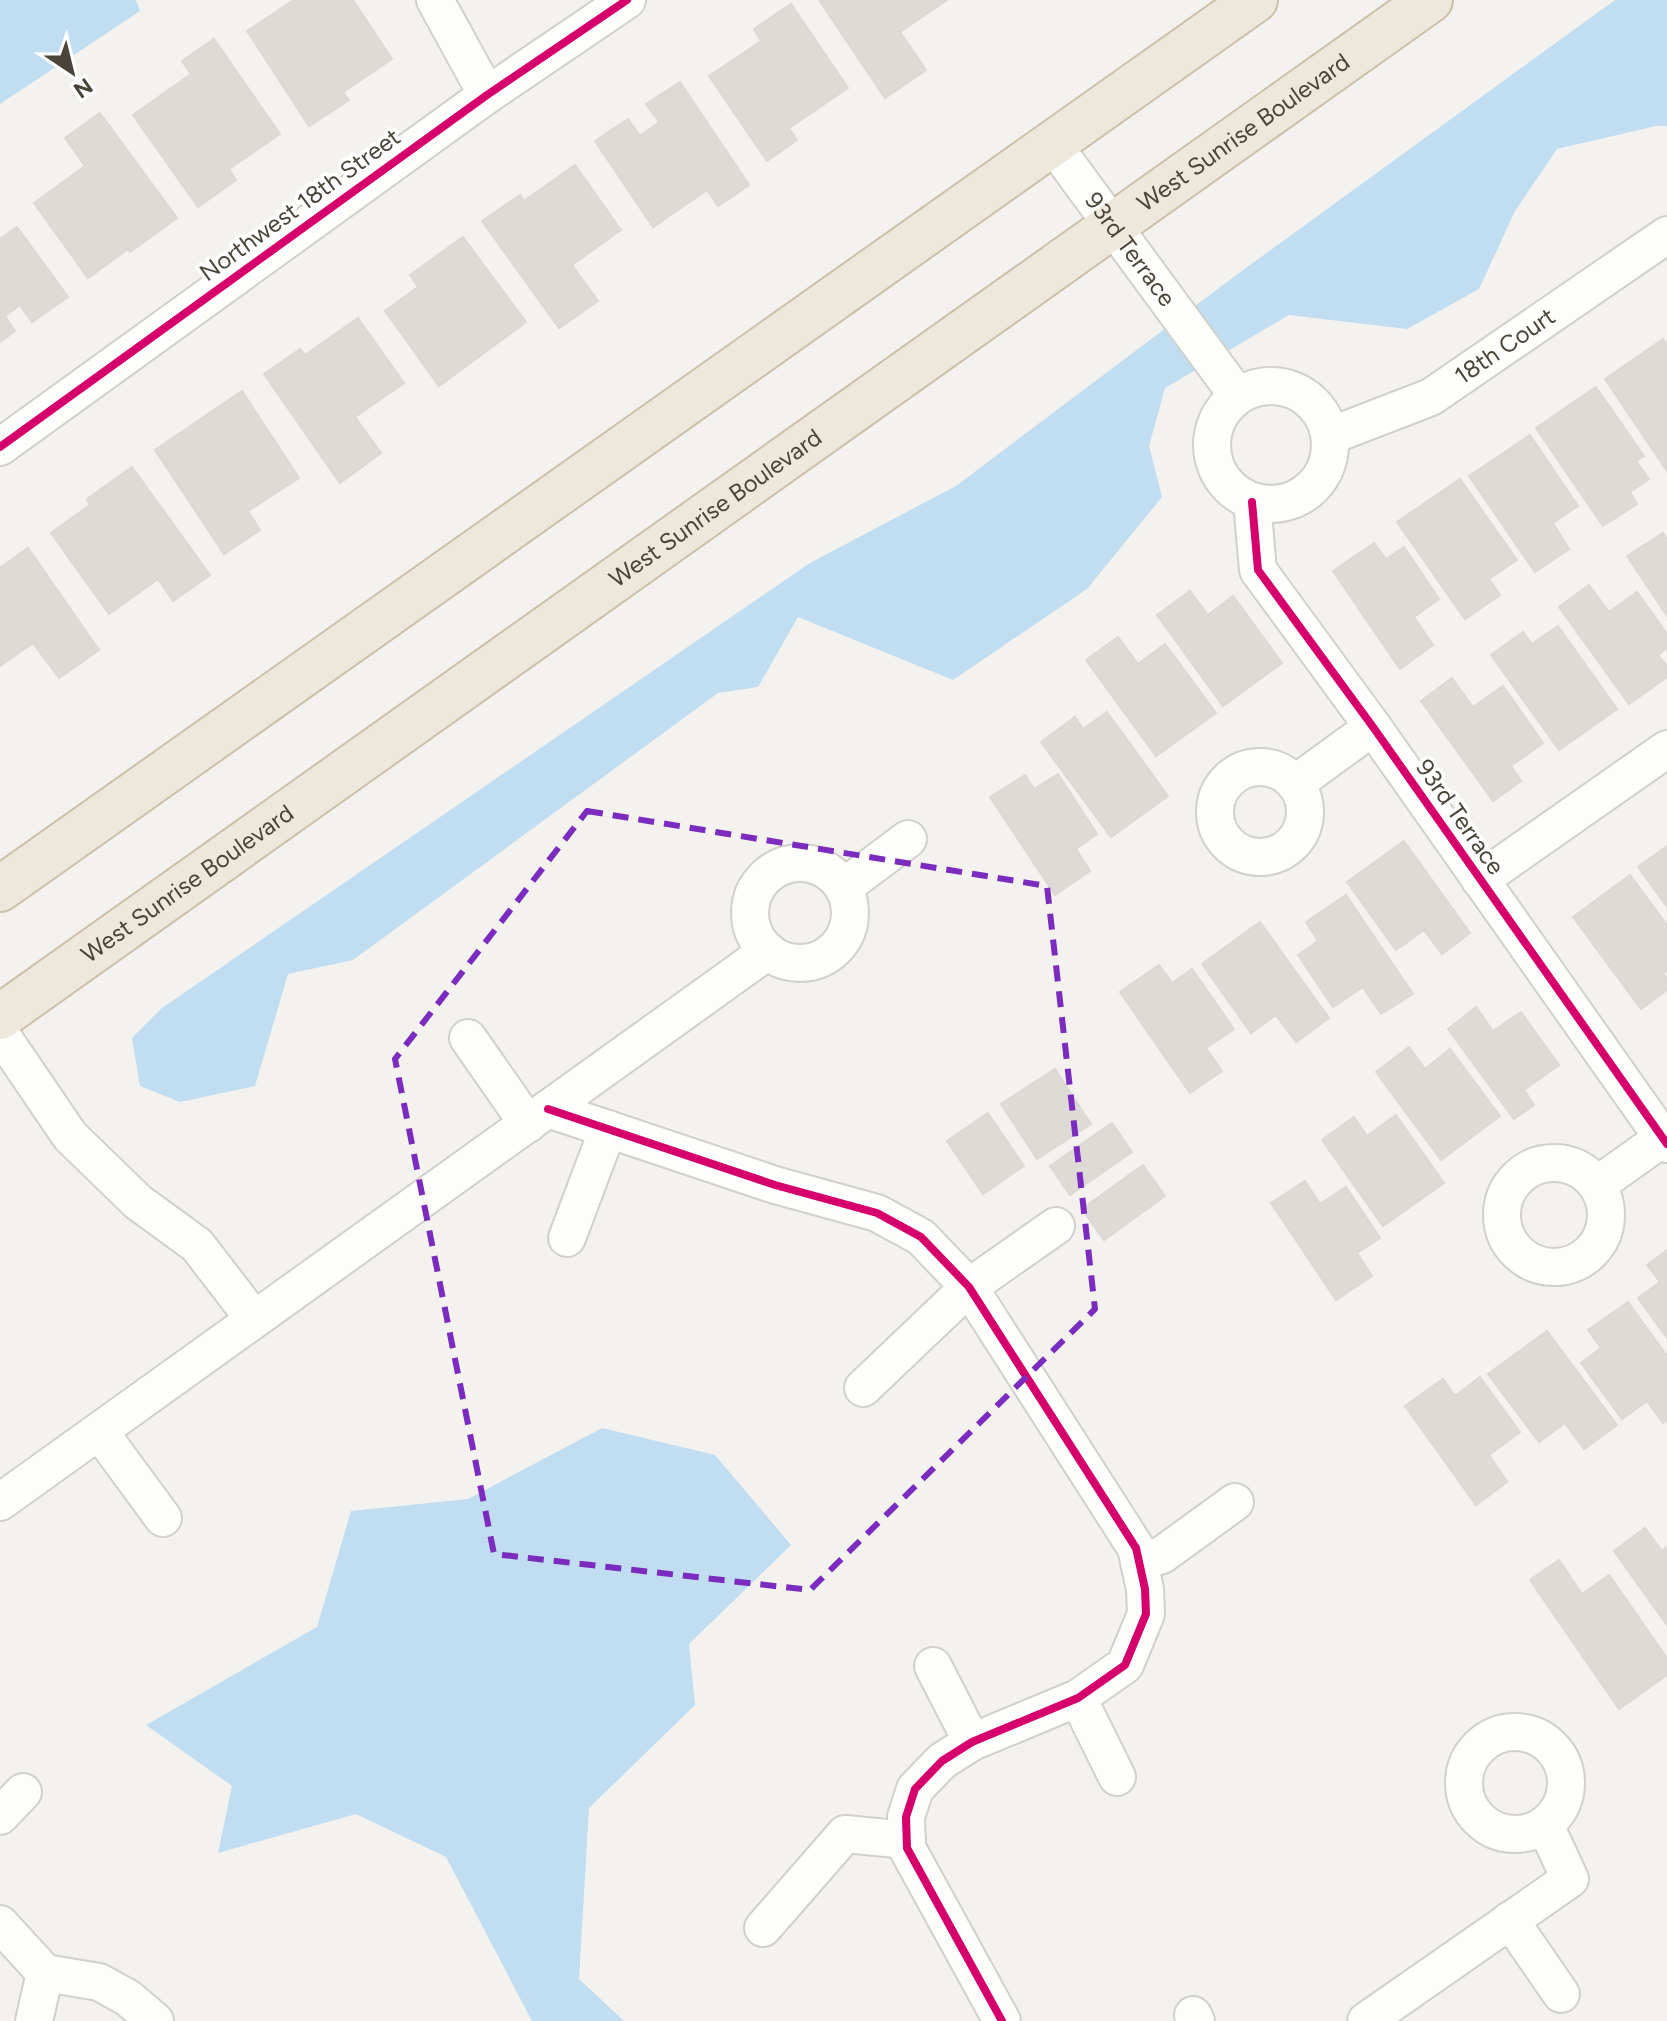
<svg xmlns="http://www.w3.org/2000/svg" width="1667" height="2021" viewBox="0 0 1667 2021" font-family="Figtree,sans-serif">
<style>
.water{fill:#c0ddf1}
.building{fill:#dedbd6;stroke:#dcd9d4;stroke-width:2}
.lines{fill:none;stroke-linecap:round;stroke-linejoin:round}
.minor-casing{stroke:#d2d0cb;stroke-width:40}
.highway-casing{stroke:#ccbfa9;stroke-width:48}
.minor{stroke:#fdfdfc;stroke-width:36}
.highway{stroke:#ede8db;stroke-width:44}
.cycleway-casing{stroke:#fff;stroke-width:13}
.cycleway{stroke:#d6006c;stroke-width:8}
.marked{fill:none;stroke:#7b2cbf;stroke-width:6;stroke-dasharray:16 10;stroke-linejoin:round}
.labels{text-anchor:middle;stroke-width:7;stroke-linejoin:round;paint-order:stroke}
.street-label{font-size:24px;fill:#4b4439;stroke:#fff}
</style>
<rect width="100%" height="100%" fill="#f4f2ee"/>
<path class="water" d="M0,0h136l4,11 -140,93z
M1615,0h52v126h-11l-99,23 -42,62 -36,78 -72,40 -118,-14 -124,73 -16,58 13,51 -75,92 -134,91 -155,-63 -40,70 -40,6 -365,267 -65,14 -33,112 -75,16 -40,-16 -8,-48 30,-30 648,-445 146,-77 283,-213z
M602,1428l113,27 76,90 -102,99 6,61 -106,103 -10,171 45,42h-92l-86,-164 -90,-43 -138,39 14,-67 -86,-61 171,-98 34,-116 117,-12z"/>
<path class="building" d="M294,0h59l39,59 -49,33 6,8 -40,26 -62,-95z
M819,0h128l-47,32 26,38 -41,28z
M791,4l57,84 -59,40 8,12 -30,21 -58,-85 52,-35 -7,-12z
M214,39l66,95 -51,35 7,11 -38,27 -65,-92 58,-41 -9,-13z
M680,82l69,103 -31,21 -11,-16 -54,37 -58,-86 33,-22 12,17 19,-14 -13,-18z
M100,113l77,105 -47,34 -2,-3 -40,29 -54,-75 51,-37 -20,-28z
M575,165l46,65 -49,35 26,36 -39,27 -77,-107 38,-26 4,6z
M17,227l51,70 -36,25 -12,-17 -15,11 10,15 -15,11v-103z
M463,237l63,85 -87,64 -54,-75 33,-24 -8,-12z
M358,318l46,65 -49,34 26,36 -41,30 -76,-109 36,-25 5,6z
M1663,339l4,5v127l-62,-92z
M1596,387l48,69 -8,5 13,18 -19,13 7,12 -34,22 -67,-98z
M242,391l57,87 -51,33 12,19 -36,24 -69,-104z
M1530,435l48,71 -25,17 16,26 -34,23 -66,-96z
M132,467l78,108 -37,26 -15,-22 -49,35 -58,-81 39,-28 -3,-6z
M1460,479l57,81 -28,19 11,16 -35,24 -68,-97z
M1663,533l4,7v76l-40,-60z
M1374,543l12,16 18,-12 35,52 -25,18 19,28 -33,24 -67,-98z
M28,548l71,102 -40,28 -26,-35 -33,23v-98z
M1589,585l20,27 28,-20 30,42v14l-9,7 9,11v11l-38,27 -70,-97z
M1190,591l18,24 25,-19 49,67 -59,43 -66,-91z
M1558,626l59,83 -58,41 -68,-95 32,-23 9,12z
M1118,637l20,27 27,-20 51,69 -60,43 -70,-96z
M1452,678l21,29 30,-21 40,57 -32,23 10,15 -28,20 -72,-100z
M1107,712l61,84 -57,41 -70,-95 34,-25 8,12z
M1058,774l39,60 -21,15 14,22 -35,24 -65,-98 35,-22 9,14z
M1404,841l66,92 -28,21 -18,-24 -28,20 -49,-68z
M1667,846v61l-29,-40z
M1630,875l37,50v46l-4,2 4,5v12l-26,19 -68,-92z
M1346,895l67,99 -32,20 -18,-27 -30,20 -35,-52 20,-14 -12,-19z
M1260,922l69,96 -33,24 -20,-27 -25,18 -49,-69z
M1159,965l13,18 20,-14 42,60 -28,19 16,23 -32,22 -70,-101z
M1476,1007l17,24 28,-19 38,53 -35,25 10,15 -20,14 -66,-90z
M1409,1047l16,22 25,-20 50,67 -59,44 -65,-88z
M1055,1069l36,55 -54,35 -36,-55z
M988,1113l36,53 -41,28 -36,-53z
M1396,1115l48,68 -61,43 -61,-86 32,-23 13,19z
M1112,1123l20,29 -62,43 -20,-29z
M1143,1165l22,31 -61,44 -22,-31z
M1305,1181l15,23 26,-17 34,51 -23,15 15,23 -36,24 -65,-97z
M1667,1250v88l-29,-40 22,-16 -13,-17z
M1628,1302l39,54v64l-4,3 -16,-22 -25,18 -41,-56 20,-15 -13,-18z
M1547,1331l70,94 -33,24 -19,-26 -26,19 -51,-68z
M1480,1377l40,55 -31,23 18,27 -31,23 -71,-99 38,-27 12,17z
M1645,1528l17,23 5,-4v78l-53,-74z
M1559,1560l23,34 27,-19 58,83v17l-48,34 -89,-129z"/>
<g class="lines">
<g class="minor-casing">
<g id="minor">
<path d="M435,0l52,95"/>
<path id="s1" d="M1052,143l185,252"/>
<circle cx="1271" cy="445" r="59"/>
<path id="s2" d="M1330,436l101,-39 236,-162"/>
<path d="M0,447l487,-352 140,-95"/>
<path d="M1252,502l6,68 115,157 294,417"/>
<circle cx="1260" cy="812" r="45"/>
<path d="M1296,783l77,-56"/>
<circle cx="800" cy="913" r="50"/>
<path d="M1480,880l187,-131"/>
<path d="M844,887l64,-48"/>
<path d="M0,1033l70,103 68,66 59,43 57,74"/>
<path d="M468,1038l60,86"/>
<path d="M548,1109l227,76 102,28 44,24 48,50 167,261 9,41 1,25 -21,51 -47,33 -106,44 -30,19 -27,28 -9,28 1,31 95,173"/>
<circle cx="1554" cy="1215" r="52"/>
<path d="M1597,1185l66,-47"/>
<path d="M567,1238l41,-109"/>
<path d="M863,1388l106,-101 87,-61"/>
<path d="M99,1431l64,87"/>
<path d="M0,1502l768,-551"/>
<path d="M1139,1562l23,-7 73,-53"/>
<path d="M933,1666l39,76"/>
<path d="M1078,1698l39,79"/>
<circle cx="1515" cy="1783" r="51"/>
<path d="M0,1816l23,-24"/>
<path d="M1510,1920l51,74"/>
<path d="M0,1924l45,49 54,9 29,16 27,23"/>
<path d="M763,1928l82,-94 62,6"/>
<path d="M1193,2015l3,6"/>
<path d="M34,2021l11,-48"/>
<path d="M1366,2021l204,-142 -25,-54"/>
</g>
</g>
<g class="highway-casing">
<g id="highway">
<path d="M0,889l1255,-889"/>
<path id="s3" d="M0,1017l1430,-1017"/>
</g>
</g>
<use href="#minor" class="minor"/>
<use href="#highway" class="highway"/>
<g class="cycleway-casing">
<path id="cycleway" d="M0,447l487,-352 140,-95
M1252,502l6,68 115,157 294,417
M548,1109l227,76 102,28 44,24 48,50 167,261 9,41 1,25 -21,51 -47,33 -106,44 -30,19 -27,28 -9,28 1,31 95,173"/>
</g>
<use href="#cycleway" class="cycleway"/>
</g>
<path class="marked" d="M587,811l460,75 48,423 -285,281 -316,-36 -99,-495z"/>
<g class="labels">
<g class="street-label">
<text dy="8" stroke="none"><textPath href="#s3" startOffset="1526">West Sunrise Boulevard</textPath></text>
<text transform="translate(300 205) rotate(-36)" y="8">Northwest 18th Street</text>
<text dy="8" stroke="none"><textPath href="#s1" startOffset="132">93rd Terrace</textPath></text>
<text dy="8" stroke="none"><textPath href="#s2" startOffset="198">18th Court</textPath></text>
<text dy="8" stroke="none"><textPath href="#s3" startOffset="878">West Sunrise Boulevard</textPath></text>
<text transform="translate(1460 817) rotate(55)" y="8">93rd Terrace</text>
<text dy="8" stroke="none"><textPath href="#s3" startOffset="230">West Sunrise Boulevard</textPath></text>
</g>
</g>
<g transform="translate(72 72) rotate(145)" stroke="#ffffff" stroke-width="6" paint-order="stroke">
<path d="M0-6L14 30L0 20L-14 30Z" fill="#4b4439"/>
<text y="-12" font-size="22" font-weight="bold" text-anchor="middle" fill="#4b4439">N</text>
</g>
</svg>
